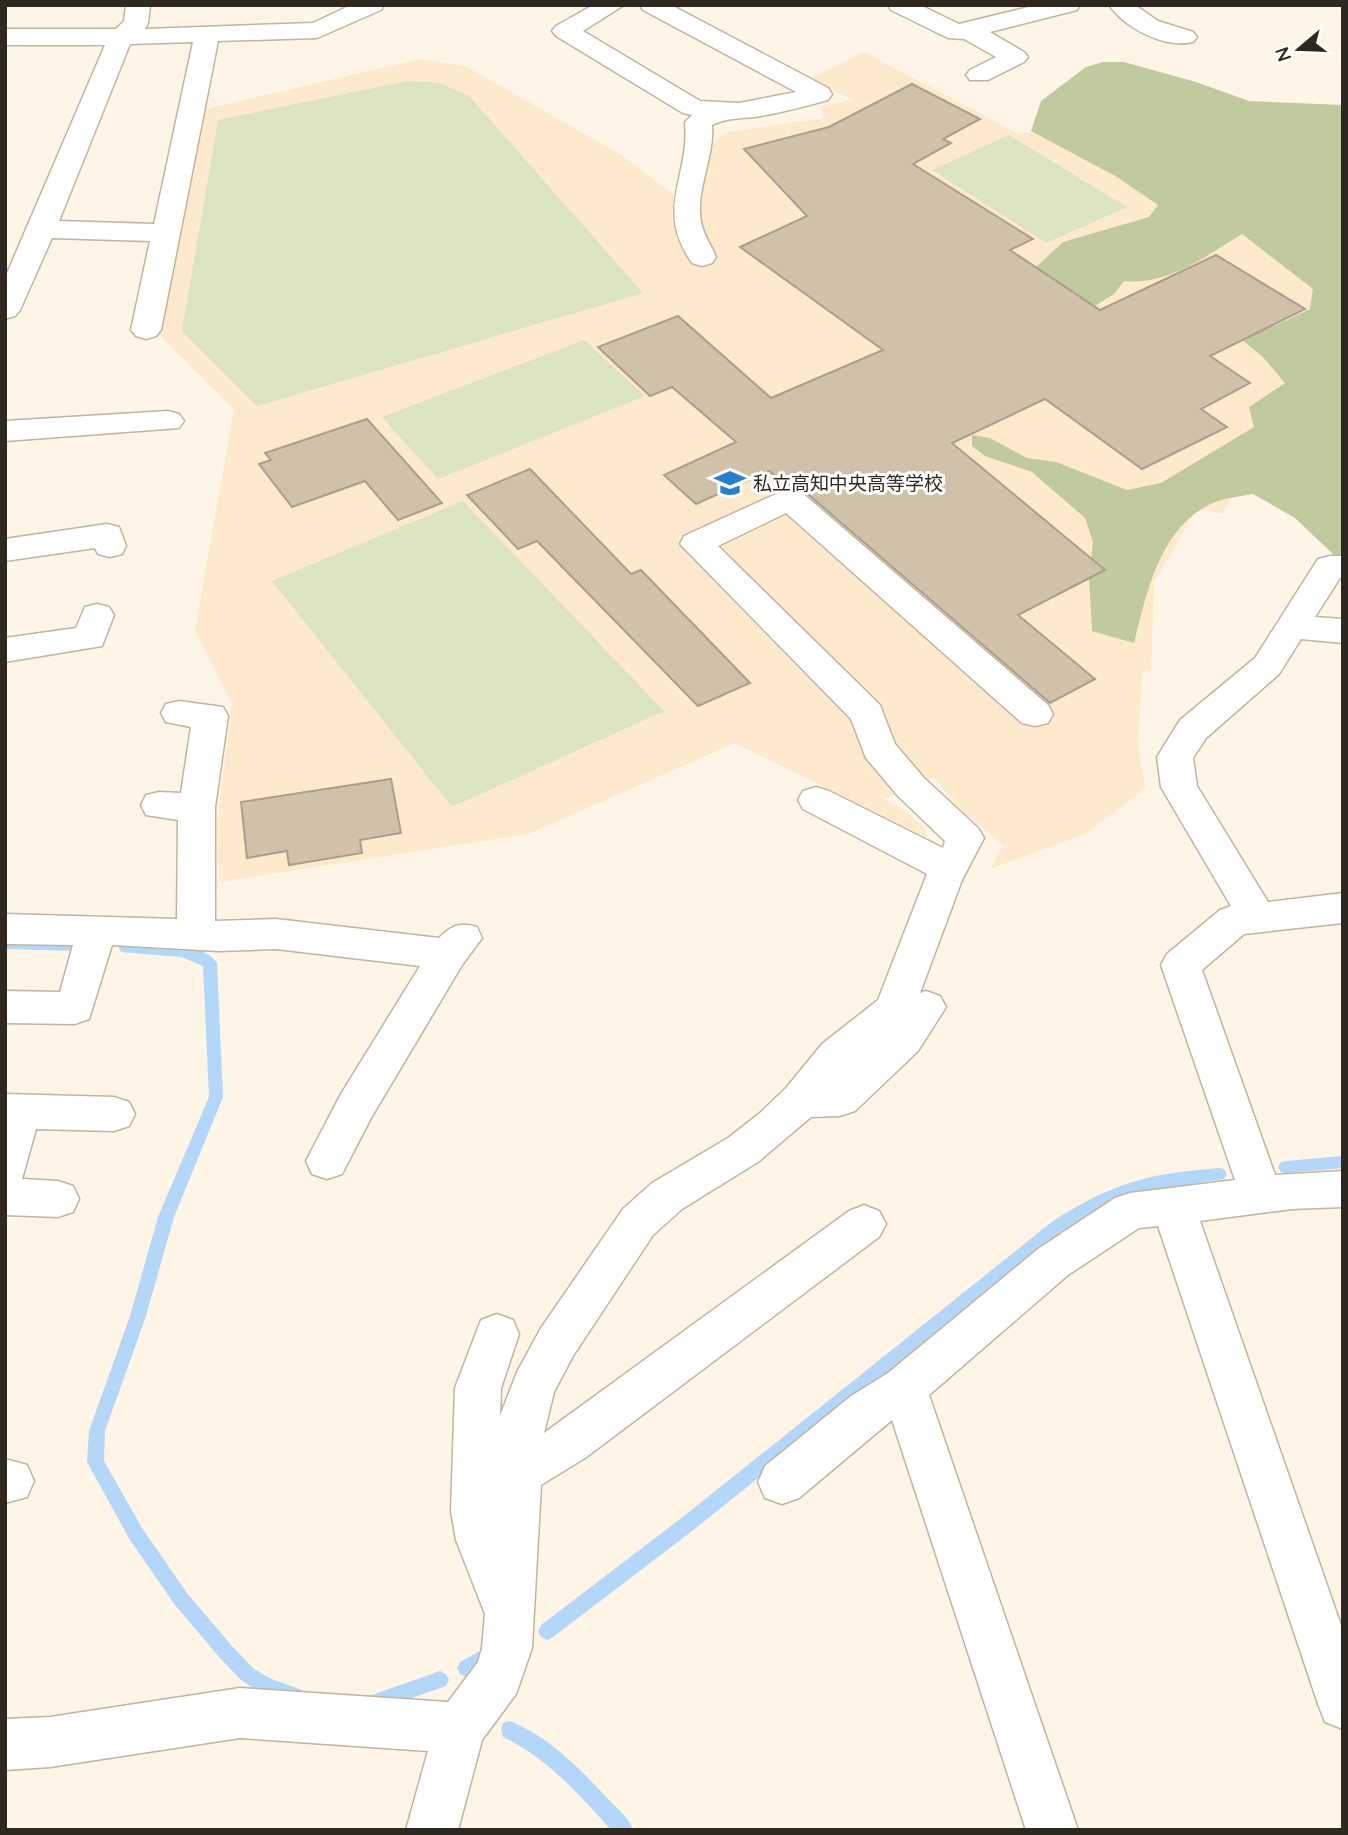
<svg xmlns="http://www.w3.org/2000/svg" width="1348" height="1835" viewBox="0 0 1348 1835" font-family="Quicksand,'Noto Sans JP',sans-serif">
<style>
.built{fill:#fde9cc}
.green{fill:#dce3c1}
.forest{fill:#c1ca9e}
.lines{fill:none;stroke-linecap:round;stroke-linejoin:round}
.stream{fill:#b4d7f9;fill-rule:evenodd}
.building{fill:#d0c1ab;stroke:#ad9e89;stroke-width:2}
.minor-casing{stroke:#c2b49e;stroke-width:3}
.minor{fill:#fff;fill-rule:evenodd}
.labels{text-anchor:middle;stroke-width:6;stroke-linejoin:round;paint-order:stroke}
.poi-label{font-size:19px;fill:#2e2820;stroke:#fff;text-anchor:start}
</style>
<rect width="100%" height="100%" fill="#fef5e7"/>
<path class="built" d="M864,52l155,82 139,-18 185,127v154l-90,60 -30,57 -26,-5 -43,73 -3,88 -9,3 -4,69 1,16 7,30 -59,45 -97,36 13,-24 -44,-37 -25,-31 -50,22 28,18 13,12 1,8 -191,-94 -207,91 -309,48 -2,-58 15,-120 -37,-75 39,-219 -77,-77 45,-223 218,-51 45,7 155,88 58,44 -6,13 1,10 19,40 -1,-51 15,-63 22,-15 96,-14 -4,-12 32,-6 -41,-22z"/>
<path class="green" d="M408,81l31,2 30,13 174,197 -386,113 -75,-75 36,-211z
M1009,135l118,72 -81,36 -114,-73z
M584,340l61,56 -207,83 -56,-62z
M463,501l201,210 -212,96 -180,-226z"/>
<path class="forest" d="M1103,62h21l72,20 53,19 94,4v449l-8,2 -40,-38 -42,-24c-12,2 -26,4 -38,8 -55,23 -68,90 -81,141l-42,-12 -3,-55 4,-34 -8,-24 -53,-46 -47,-16 -13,-10v-11l18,3 37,20 29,4 71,28 34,-7 93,-56 -5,-20 36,-24 -23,-27 -25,-20 -2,-29 39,19 36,-17 3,-20 -71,-55c-38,23 -72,51 -118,47l-10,13 -38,24 -41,-50 28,-26 86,-25 9,-12 -41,-28 -86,-46 10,-30 45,-34z"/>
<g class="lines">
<path class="stream" d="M5,939l72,2 5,1 2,4 -2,4 -5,1 -72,-2z
M126,943c25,1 76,-3 91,20l6,134 -49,120 -28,99 -41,115 -1,30 38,67 45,65 45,53 21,22 16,10 33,12 3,6 -3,6 -6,3 -38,-14 -17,-11 -21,-22 -45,-53 -45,-65 -43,-78 2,-31 41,-115 28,-99 51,-120 -6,-131 -22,-9 -60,-5 -2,-4 2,-4z
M1343,1156v12l-57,5 -5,-1 -3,-5 3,-5 5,-1z
M1219,1168l5,1 3,5 -3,5 -89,14 -29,12 -41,26 -369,297 -143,109 -6,3 -6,-3 -3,-6 3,-6 143,-109 369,-295c61,-39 95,-47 166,-53z
M478,1652l6,3 3,6 -3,6 -18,10 -6,-3 -3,-6 3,-6z
M440,1671l6,3 3,6 -3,6 -71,25 -6,-3 -3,-6 3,-6z
M510,1721c40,16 70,48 99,79 9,9 20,18 24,30h-22c-32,-36 -64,-72 -108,-93l-2,-7 2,-7z"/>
</g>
<path class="building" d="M912,84l68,35 -37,20 8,4 -38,21 120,75 -23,11 90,60 116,-55 89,54 -95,47 40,27 -49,26 26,18 -85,42 -97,-70 -93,44 153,127 -87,45 77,64 -45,24 -248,-214 -15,-3 -18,-15 -73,33 -32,-29 72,-33 -64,-55 -22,9 -52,-49 80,-31 93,82 112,-48 -143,-103 67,-31 -63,-67 85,-22z
M367,419l75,84 -44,17 -33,-39 -73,26 -33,-43 12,-4 -6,-7z
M530,469l101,105 10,-4 109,113 -52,23 -161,-165 -19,8 -51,-54z
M391,779l10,54 -41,7 2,13 -73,12 -2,-14 -40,7 -6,-56z"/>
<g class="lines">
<g class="minor-casing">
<path id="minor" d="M126,5h24l-2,18 -3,6 168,-6 38,-18h33l-3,5 -64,28 -99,3 -57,289 -5,6 -10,3 -10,-3 -5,-6 19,-89 -98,-3 -32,72 -5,6 -10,3v-41l100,-233h-100v-16h111l8,-8zM193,42l-39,182 -95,-3 71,-177z
M593,5h31l-41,26 117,70 39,2 57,-11 -153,-82 -3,-5h31l157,83 4,6 -4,6c-22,6 -44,12 -67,16 -17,3 -34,1 -49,9 3,33 -19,69 -10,101 3,11 10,21 14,31l-4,6 -10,3 -10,-3c-38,-55 -2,-85 -7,-141l7,-7 -9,-2 -127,-77 -4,-5 4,-5z
M888,5h32l39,19 78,-19h43l-3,5 -87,22 34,20 4,5 -4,5 -36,18h-18l-4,-5 4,-5 26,-13 -32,-18 -16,-1 -57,-28z
M1109,5h26l23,16 35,11 4,5 -4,5c-28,7 -68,-14 -84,-37z
M168,411l11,3 5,7 -5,7 -174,13v-20z
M789,488l11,3 248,214 5,9 -5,9 -13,3 -13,-3 -236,-210 -68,33 162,159 15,39 29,34 54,50 6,10 -22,42 -42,113 6,-2 14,5 6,11 -28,44 -63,60 -15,5 -29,1 -53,45 -76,47 -29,26 -80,121 -19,36 -10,41 305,-222 15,-6 15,6 7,13 -7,13 -294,221 -44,27 -9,163 -16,46 -34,46 -24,90h-52l22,-79 -188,-13 -190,29 -45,3v-51l45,-2 190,-29 208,14 30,-40 4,-14 3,-34 -29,-74 -5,-29 4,-123 26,-68 16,-6 16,6 6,14 -18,54 -1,28 17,-44 24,-44 82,-119 29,-26 76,-45 32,-25 26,-25 36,-44 56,-44 49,-126 -124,-65 -5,-9 5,-9 13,-4 13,4 114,57 2,-7 -47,-45 -32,-38 -15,-39 -171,-175 4,-8z
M107,524l12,3 7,19 -4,8 -12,3 -12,-3 -3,-6 -90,13v-22z
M1330,556h13v22h-3l-25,39 28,2v24l-42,-4 -22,35 -73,64 -13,20 4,28 71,116 75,-9v30l-99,11 -42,36 73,205 68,-4v36l-51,2 -92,12 143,410v98l-18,-7 -7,-18 -160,-478 -19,2 -71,47 -139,120 149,435h-52l-134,-410 -93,78 -17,6 -17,-6 -7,-16 7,-16 86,-70 37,-23 150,-124 77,-51 15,-5 105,-13 -74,-215 6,-11 53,-44 11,-4 -70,-119 -4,-30 23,-37 75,-62 63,-99z
M97,604l12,3 5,8 -12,31 -97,16v-24l71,-10 9,-21z
M179,701l44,6 5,9 -13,91v114l61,-2 163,19c13,-13 21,-16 38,-11l5,11 -20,27 -91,153 -29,56 -15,5 -15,-5 -6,-13 35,-67 79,-128 -144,-17 -57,2 -107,-6 -23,74 -14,5 -70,-1v-32l55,1 13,-47 -68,-1v-30l172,5 1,-99 -32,-5 -5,-10 5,-10 13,-3 22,1 10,-66 -25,-5 -5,-9 5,-9z
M5,1094l109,3 15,5 6,12 -6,12 -15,5 -78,-2 -14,50 36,2 15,5 6,13 -6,13 -15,5 -53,-2z
M5,1459l22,6 7,16 -7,16 -22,6z"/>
</g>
<use href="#minor" class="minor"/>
</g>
<defs>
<g id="school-bare" transform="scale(2.415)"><path d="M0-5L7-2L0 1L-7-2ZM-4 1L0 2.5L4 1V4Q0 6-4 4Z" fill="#2a7fcd" stroke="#fff" stroke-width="2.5" paint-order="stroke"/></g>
</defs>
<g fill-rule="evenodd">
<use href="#school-bare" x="730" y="483"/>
</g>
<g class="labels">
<g class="poi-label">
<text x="753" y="490">私立高知中央高等学校</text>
</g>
</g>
<rect width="1348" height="1835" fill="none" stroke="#2e2820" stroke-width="14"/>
<g transform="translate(1299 49) rotate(251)" stroke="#ffffff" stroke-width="5" paint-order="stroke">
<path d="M0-5L12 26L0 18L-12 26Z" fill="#2e2820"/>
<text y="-10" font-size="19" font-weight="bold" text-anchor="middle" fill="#2e2820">N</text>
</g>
</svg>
